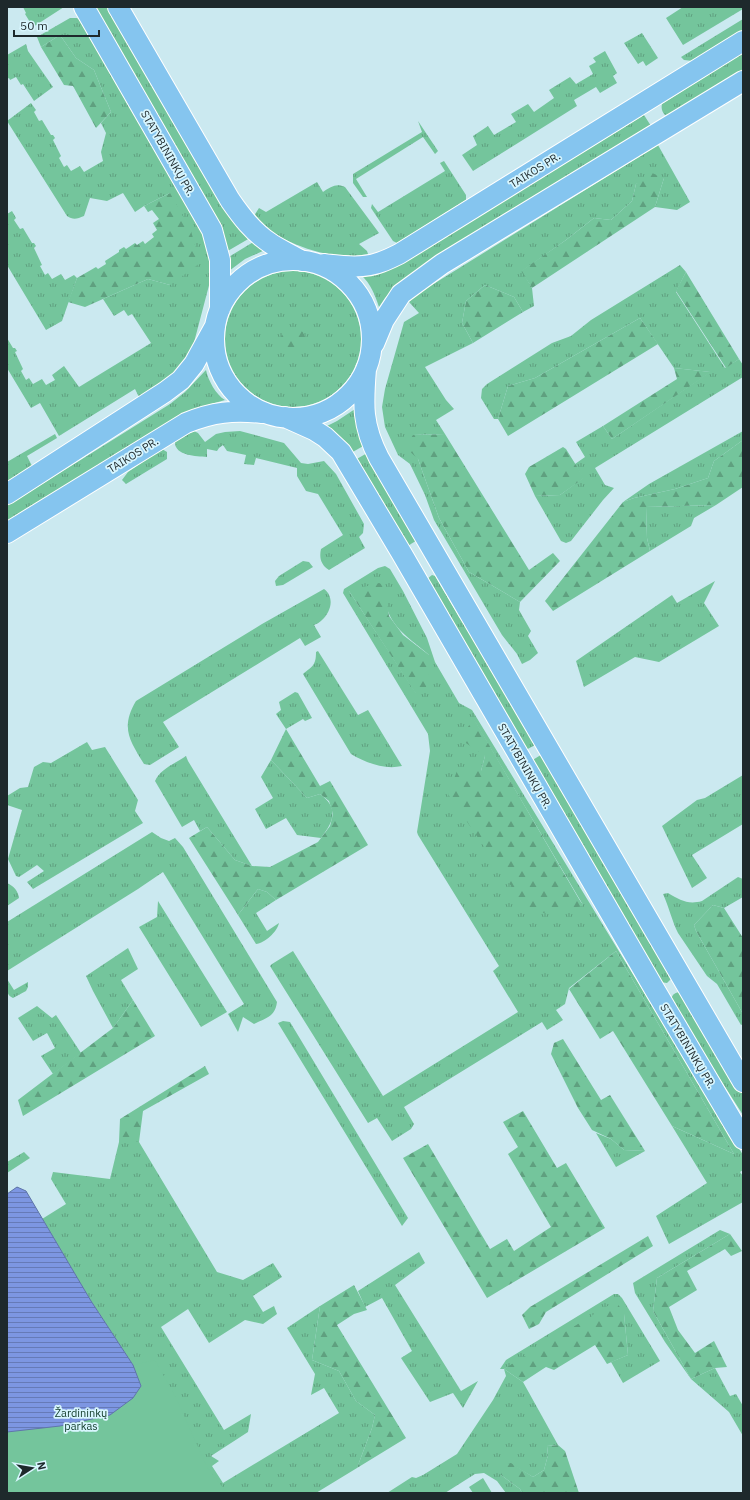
<svg xmlns="http://www.w3.org/2000/svg" width="750" height="1500" viewBox="0 0 750 1500" font-family="'IBM Plex Sans',sans-serif">
<style>
.grass{fill:url(#grass-tufts);fill-rule:evenodd}
.forest{fill:url(#forest-firs)}
.park{fill:#74c59c}
.water{fill:url(#water-rules);stroke:#6075ab}
.lines{fill:none;stroke-linecap:round;stroke-linejoin:round}
.primary-casing{stroke:#fff;stroke-width:22}
.primary{stroke:#85c5ef;stroke-width:20}
.labels{text-anchor:middle;stroke-width:3.5;stroke-linejoin:round;paint-order:stroke}
.street-label{font-size:11px;fill:#1e292c;stroke:#d8f6fe}
.park-label{font-size:11px;fill:#0e3926;stroke:#d8f6fe}
</style>
<defs>
<pattern id="grass-tufts" width="24" height="20" patternUnits="userSpaceOnUse"><rect width="24" height="20" fill="#74c59c"/><path d="M3 7l-1-3M5 7V3M7 7l1-3M15 17l-1-3M17 17v-4M19 17l1-3" fill="none" stroke="#5fa07f"/></pattern>
<pattern id="forest-firs" width="22" height="20" patternUnits="userSpaceOnUse"><rect width="22" height="20" fill="#74c59c"/><path d="M5 1l3.5 6h-7zM16 11l3.5 6h-7z" fill="#5fa07f"/></pattern>
<pattern id="water-rules" width="6" height="5" patternUnits="userSpaceOnUse"><rect width="6" height="5" fill="#7d96e2"/><path d="M0 2.5h6" fill="none" stroke="#667ab7"/></pattern>
</defs>
<rect width="100%" height="100%" fill="#cbe9f0"/>
<path class="grass" d="M23,7h41l-31,20 -8,-13 1,-1z
M91,7h18l141,231 -24,14z
M683,7h60v2l-60,36 -17,-27z
M70,18h7l4,3 126,218 5,35 -20,76 -9,17 -42,34 -6,-12 -76,47 -19,-33 -9,5 -24,-40v-30l6,10h2l2,3 -2,1 8,17 -2,2 5,9 3,-2 4,6 9,-5 4,6 9,-5 -3,-5 12,-9 15,21 72,-44 -19,-29 -4,2 -4,-6 -10,6 -11,-17 45,-20 22,6v-92l-26,13 -9,6 -12,-19 -16,8 -17,-3 -6,18c-7,3 -11,4 -17,0l-60,-95 24,-18 5,7 -2,2 5,9 3,-1 9,15h2l2,3 -2,2 8,16 -2,2 5,9 3,-2 4,6 9,-5 4,6 19,-11 -2,-9 5,-19 -5,-10 10,-11 -17,-42 -18,-12 -16,-23 -19,12 -4,-10z
M743,19v11l-50,31 -9,-1 -3,-3z
M642,33l16,25 -12,8 -3,-5 -5,3 -14,-21z
M26,44l2,7 25,36 -19,14 -11,-17 -2,1 -5,-8 -6,3 -1,-2 -2,1v-24z
M605,51l12,22 -4,3 4,7 -17,10 -4,-6 -22,13 3,6 -104,65 -11,-16 15,-10 -4,-9 15,-10 6,9 22,-13 -5,-8 17,-10 6,8 20,-14 -5,-8 21,-13 6,7 17,-10 -4,-8 7,-4 -3,-4z
M743,53v16l-72,45 -6,1c-3,-3 -4,-7 -3,-11z
M644,115l7,11 -248,154 -18,18 -6,9c-4,-12 -8,-23 -18,-32l38,-10z
M418,121l20,30 -3,3 -12,-17 -67,42 11,18h-4l-10,-14v-9l69,-42z
M658,145l32,57 -13,8 -22,-3 9,-29 -28,6 -4,17 -21,19 -17,-2 -28,22 -44,31 10,17 2,18 -11,6 -9,-15 -29,-12 -19,16 -4,22 11,20 -48,24 21,33 8,9 -18,11 9,14 -32,1 5,24 21,59 30,54 51,30 -1,8 12,21 -3,5 10,17 -8,7 -8,4 -5,-10 -15,-19 -68,-115 -9,-25 -15,-31 -12,-9 -13,-28 -3,-20 3,-18 19,-67 15,-9 -10,-11 5,-6z
M444,161l22,34v5l-69,43 -4,-2 -22,-33 1,-4 6,8 67,-41 -5,-8z
M317,182l6,10c8,-5 13,-9 22,-5l34,46 -20,11 8,7 1,3c-38,9 -87,-12 -116,-35l7,-11 7,4z
M12,211l4,7 -2,2 6,9 3,-1 9,15h2l2,3 -2,2 8,17 -2,1 5,9 3,-2 4,6 9,-5 4,6 9,-5 3,3 -15,43 -16,9 -39,-65v-51z
M255,241l10,9 -20,9 -16,12 -2,-13z
M680,265l6,7 -10,20 49,76 14,-9 4,6v12l-148,91 10,17 9,3 -11,12 -32,41 -5,2 -5,-2 -26,-45 25,-1 23,-17 -8,-14 10,-7 -9,-15 27,-16 9,13 98,-67 -36,-4 -34,-50 -105,60 -27,8 -10,33h-4l-13,-21 1,-9 5,-5 65,-41 19,-7 20,-16z
M225 339a68 68 0 1 1 136 0a68 68 0 1 1-136 0Z
M206,370c2,10 10,25 19,30l-31,9 -17,9 -170,105v-17l163,-102 15,-12z
M355,409l10,36 -14,8 -26,-26 12,-6z
M194,431l4,2 7,9 11,-8 9,-2 15,-1 44,12 17,20 7,1 16,-3 12,13 28,50 -1,9 -4,4 6,11 -36,22c-8,-5 -10,-12 -8,-21l22,-14 -25,-41 -12,-3 -9,-15v-8l-41,-10 -2,7 -10,-1 2,-9 -19,-4 -4,-6 -4,3 -2,3 -10,-2v8c-11,-1 -33,-1 -32,-16z
M743,431v9l-29,21 -6,17 -33,11 -41,9 -11,4 26,-18z
M55,434l2,4 -30,18 5,10 -25,16v-20z
M162,449l5,3v7l-41,25 -4,-4 6,-8z
M369,452l50,87 -13,8 -51,-87z
M716,505l-22,13 -3,8 -41,25 -3,-13 -1,-31z
M303,561l6,1 4,5 -30,18 -7,1 -1,-5 4,-5z
M385,566l5,3 13,22 24,47 8,24 24,41 13,7 271,445v15l-3,2 3,4v26l-74,42 -13,-28 51,-33 -35,-57 62,28 -118,-203 -47,37 -4,16 -9,6 7,10 -16,10 -5,-8 -138,85 10,17 -3,5 -19,12 -15,-23 -9,5 -98,-157 2,-2 21,-13 90,145 135,-84 -25,-41 6,-5 -81,-131 -1,-3 13,-81 -2,-17 -85,-141 1,-4 34,-21zM349,591l37,14c6,24 25,34 43,50l-13,38zM474,720l109,185 -102,-134 4,-15z
M432,575l3,1 24,41 27,39 51,88 -13,7 -97,-172z
M715,581l-11,22 15,23 -60,36 -24,-5 -51,30 -8,-26 96,-66 5,8z
M324,589c11,8 7,23 -2,31 -2,2 -5,4 -8,5l7,12 -16,9 -5,-8 -137,84 16,25 -29,18 -6,-1c-14,-23 -24,-36 -8,-63l126,-77z
M318,651l40,64 10,-5 34,56c-17,4 -36,-3 -51,-12l-48,-80c10,-8 13,-9 13,-22z
M295,692l3,1 14,25 -7,3 -2,-2 -17,10 -10,-15 5,-4 -2,-8z
M87,742l5,8 13,-3 33,53 -3,11 8,12 -110,66 -6,-7 17,-11 -7,-6 -18,12 -3,-1 -8,-17 14,-49 -15,-5v-9l13,-8 8,-1 6,-20 9,-5 8,1z
M544,753l127,226 -4,4 -7,-1 -129,-221z
M186,756l2,5 64,105 -17,-6 -28,-33 -7,4 -6,-11 -12,7 -27,-46c5,-12 21,-18 31,-25z
M271,760l36,38 13,-4c19,14 14,27 1,44l-24,-3 -11,-17 -20,11 -11,-20 18,-11 -12,-21z
M743,775v49l-51,31 15,23 -15,10 -30,-62 35,-26 8,-2z
M152,832l9,6 8,3 6,-3 8,9 94,155c-2,15 -11,16 -23,22l-11,-7 -5,15 -10,-18 16,-10 -81,-132 -25,17 -131,82v-49z
M738,877l5,2v18l-19,11 -11,-3 -19,20 2,6 47,83v10l-2,1 -24,-41 -10,-8 -29,-43c-6,-12 -9,-26 -15,-39l5,-1c12,7 20,12 34,8z
M7,883c7,3 11,8 12,15l-12,8z
M258,889l9,3 9,8 -20,13 11,18 12,-8c-2,9 -14,20 -23,21l-18,-29z
M158,901l69,111 -26,15 -62,-100 18,-10z
M128,948l10,21 -17,11 12,20 -20,28 -20,-37 -7,-15z
M7,979l7,11 14,-8v5l-2,4 -13,7c-8,-3 -6,-12 -6,-19z
M679,992l45,70 19,33v20l-71,-111c-2,-7 1,-11 7,-12z
M37,1006l15,12 4,-3 25,38 -28,21 -12,-18 14,-8 -8,-15 -14,8 -15,-23z
M283,1021l7,1 118,196 -6,8 -124,-203z
M596,1133l15,6 13,11 21,1 -29,16z
M119,1142h20l78,130 26,8 30,-17 9,14 -29,19 10,16 11,-6 3,8 -14,10 -18,-4 -36,23 -21,-34 -27,18 63,103 27,-16 -3,18 -37,24 8,5 -7,5 11,17 116,-70 -15,-25 -13,7 4,-21 -28,-46 33,-22 -8,54 27,11 17,30 19,14 -3,13 -15,40 -41,25h-309v-61l126,-67 -42,-64 -49,-82 24,-15 -15,-25 2,-7 57,7z
M24,1152l6,6 -23,15v-11z
M720,1230l10,4 -73,44 -4,33 38,68 24,-11 15,28 6,-2 7,12v30l-14,-24 -38,-33 -26,-37 -30,-49 -2,-10z
M419,1252l6,11 -30,22 66,106 17,-10 -15,27 -10,-15 -23,9 -29,-44 11,-7 -30,-53 -17,9 -7,-16z
M614,1294h4l4,4 38,63 -37,22 -12,-21 17,-7 -4,-41 -120,55 19,13 35,63 -11,1 1,9 -4,15 -11,7 -22,-13 -10,11 19,14 2,4h-16l-9,-12 -13,-8 -9,1 -30,19h-58l25,-16 4,1 7,-3 34,-21 36,-54 13,-24 -2,-7h-4l6,-9z"/>
<path class="forest" d="M60,35l16,23 18,12 17,42 -15,16 -23,-42 -9,-1 -23,-38z
M652,173l12,5 -9,29 -123,81 -11,-17 45,-31 28,-22 17,2 21,-19 4,-17z
M170,193l21,38 9,32 -30,22 -22,-6 -63,28 -17,-5 9,-24 19,-11 2,2 8,-5 -1,-3 14,-9v-2l5,-3 2,2 9,-6 2,2 6,-4 2,3 9,-7 -2,-3 5,-4 -4,-7 6,-4 -7,-9 -4,2 -4,-6z
M686,272l53,87 -13,9 -50,-77z
M485,285l29,12 9,15 -50,31 -11,-20 4,-22z
M640,318l18,26 -150,92 -10,-17 10,-33 27,-8z
M281 339a12 12 0 1 1 24 0a12 12 0 1 1-24 0Z
M674,368l37,4 -99,67 -9,-13 74,-47z
M445,434l84,136 24,-17 7,8 -40,41 -51,-30 -30,-54 -21,-59 -13,-12 8,-12z
M743,440v47l-27,18 -70,2 1,31 3,13 -97,60 -8,-10 78,-99 11,-4 41,-9 33,-11 6,-17z
M563,447l3,2 18,29 -24,17 -25,1 -10,-22 4,-7z
M379,583l5,2 5,31 14,19 26,20 2,10 -5,23 -10,6 -67,-103z
M474,719l109,187 -52,9 -83,-121 9,-23h24l4,-15 -22,-15 1,-9z
M286,729l34,57 10,-5 38,64 -92,55 -9,-8 -9,-3 -20,26 -49,-77 18,-11 28,33 17,6 18,1 48,-25 12,-16 3,-12 -4,-13 -9,-7 -13,4 -36,-38z
M713,905l11,3 19,30v76l-47,-83 -2,-6z
M616,951l118,203 -62,-28 -59,-95 -13,8 -31,-50z
M133,1000l22,36 -132,80 -5,-16 95,-72z
M563,1039l38,61 9,-5 35,56 -21,-1 -13,-11 -19,-9 -14,-22 -27,-54 3,-11z
M205,1066l4,8 -66,37 -4,31h-20l1,-23z
M523,1111l34,57 9,-5 39,65 -118,70 -84,-140 25,-14 62,105 17,-10 7,12 37,-24 -43,-73 10,-7 -15,-25z
M730,1234l12,17 -11,5 -6,-7 -38,22 10,19 -28,17 9,23 17,23 19,-12 13,26 -12,1 -24,11 -38,-68 4,-33z
M648,1236l5,10 -107,66 -7,12 -10,5 -7,-14 8,-8z
M354,1285l13,25 -13,4 -17,11 69,113 -49,30 15,-40 3,-13 -19,-14 -17,-30 -27,-11 8,-54z
M616,1301l8,13 4,41 -21,9 -12,-19 -41,25 -8,-3 -23,15 -19,-13z
M558,1445l7,6 14,42h-57l-2,-4 -19,-14 1,-11 9,-1 22,14 11,-7 4,-15 -1,-9z"/>
<path class="park" d="M17,1187l9,4 65,110 42,64 22,-5 21,38 31,69 20,26h-220v-299z
M483,1478l9,15h-19l-4,-6z"/>
<path class="water" d="M17,1187l9,4 65,110 42,64 8,21 -8,12 -23,17 -50,11 -53,6v-238z"/>
<g class="lines">
<g class="primary-casing">
<path id="primary" d="M84,7l128,223 8,30v49
M118,7l112,193c11,16 23,32 40,43 10,7 22,12 32,18
M214 339a79 79 0 1 1 158 0a79 79 0 1 1-158 0Z
M324,264c18,2 40,5 57,-2 6,-2 12,-5 18,-8l344,-213
M374,344l10,-24 17,-26 41,-30 301,-183
M366,369c-3,36 -4,56 13,89l364,624
M285,417l29,13 11,7 16,15 61,102 253,436 88,149
M7,494l158,-102 16,-12 13,-16 21,-38
M7,533l179,-110c27,-11 47,-13 76,-10"/>
</g>
<use href="#primary" class="primary"/>
</g>
<g class="labels">
<g class="street-label">
<text transform="translate(168 153) rotate(60)" y="4">STATYBININKŲ PR.</text>
<text transform="translate(535 170) rotate(-32)" y="4">TAIKOS PR.</text>
<text transform="translate(133 455) rotate(-32)" y="4">TAIKOS PR.</text>
<text transform="translate(525 766) rotate(60)" y="4">STATYBININKŲ PR.</text>
<text transform="translate(688 1046) rotate(59)" y="4">STATYBININKŲ PR.</text>
</g>
<g class="park-label">
<text x="81" y="1417">Žardininkų<tspan x="81" dy="13">parkas</tspan></text>
</g>
</g>
<rect width="750" height="1500" fill="none" stroke="#1e292c" stroke-width="16"/>
<g transform="translate(32 1468) rotate(78)" stroke="#d8f6fe" stroke-width="3" paint-order="stroke">
<path d="M0-3L7 15L0 10L-7 15Z" fill="#1e292c"/>
<text y="-6" font-size="11" font-weight="bold" text-anchor="middle" fill="#1e292c">N</text>
</g>
<path d="M14 30v6h85v-6" fill="none" stroke="#1e292c" stroke-width="2"/>
<text x="20" y="30" font-size="12" fill="#1e292c" stroke="#d8f6fe" stroke-width="3" paint-order="stroke">50 m</text>
</svg>
